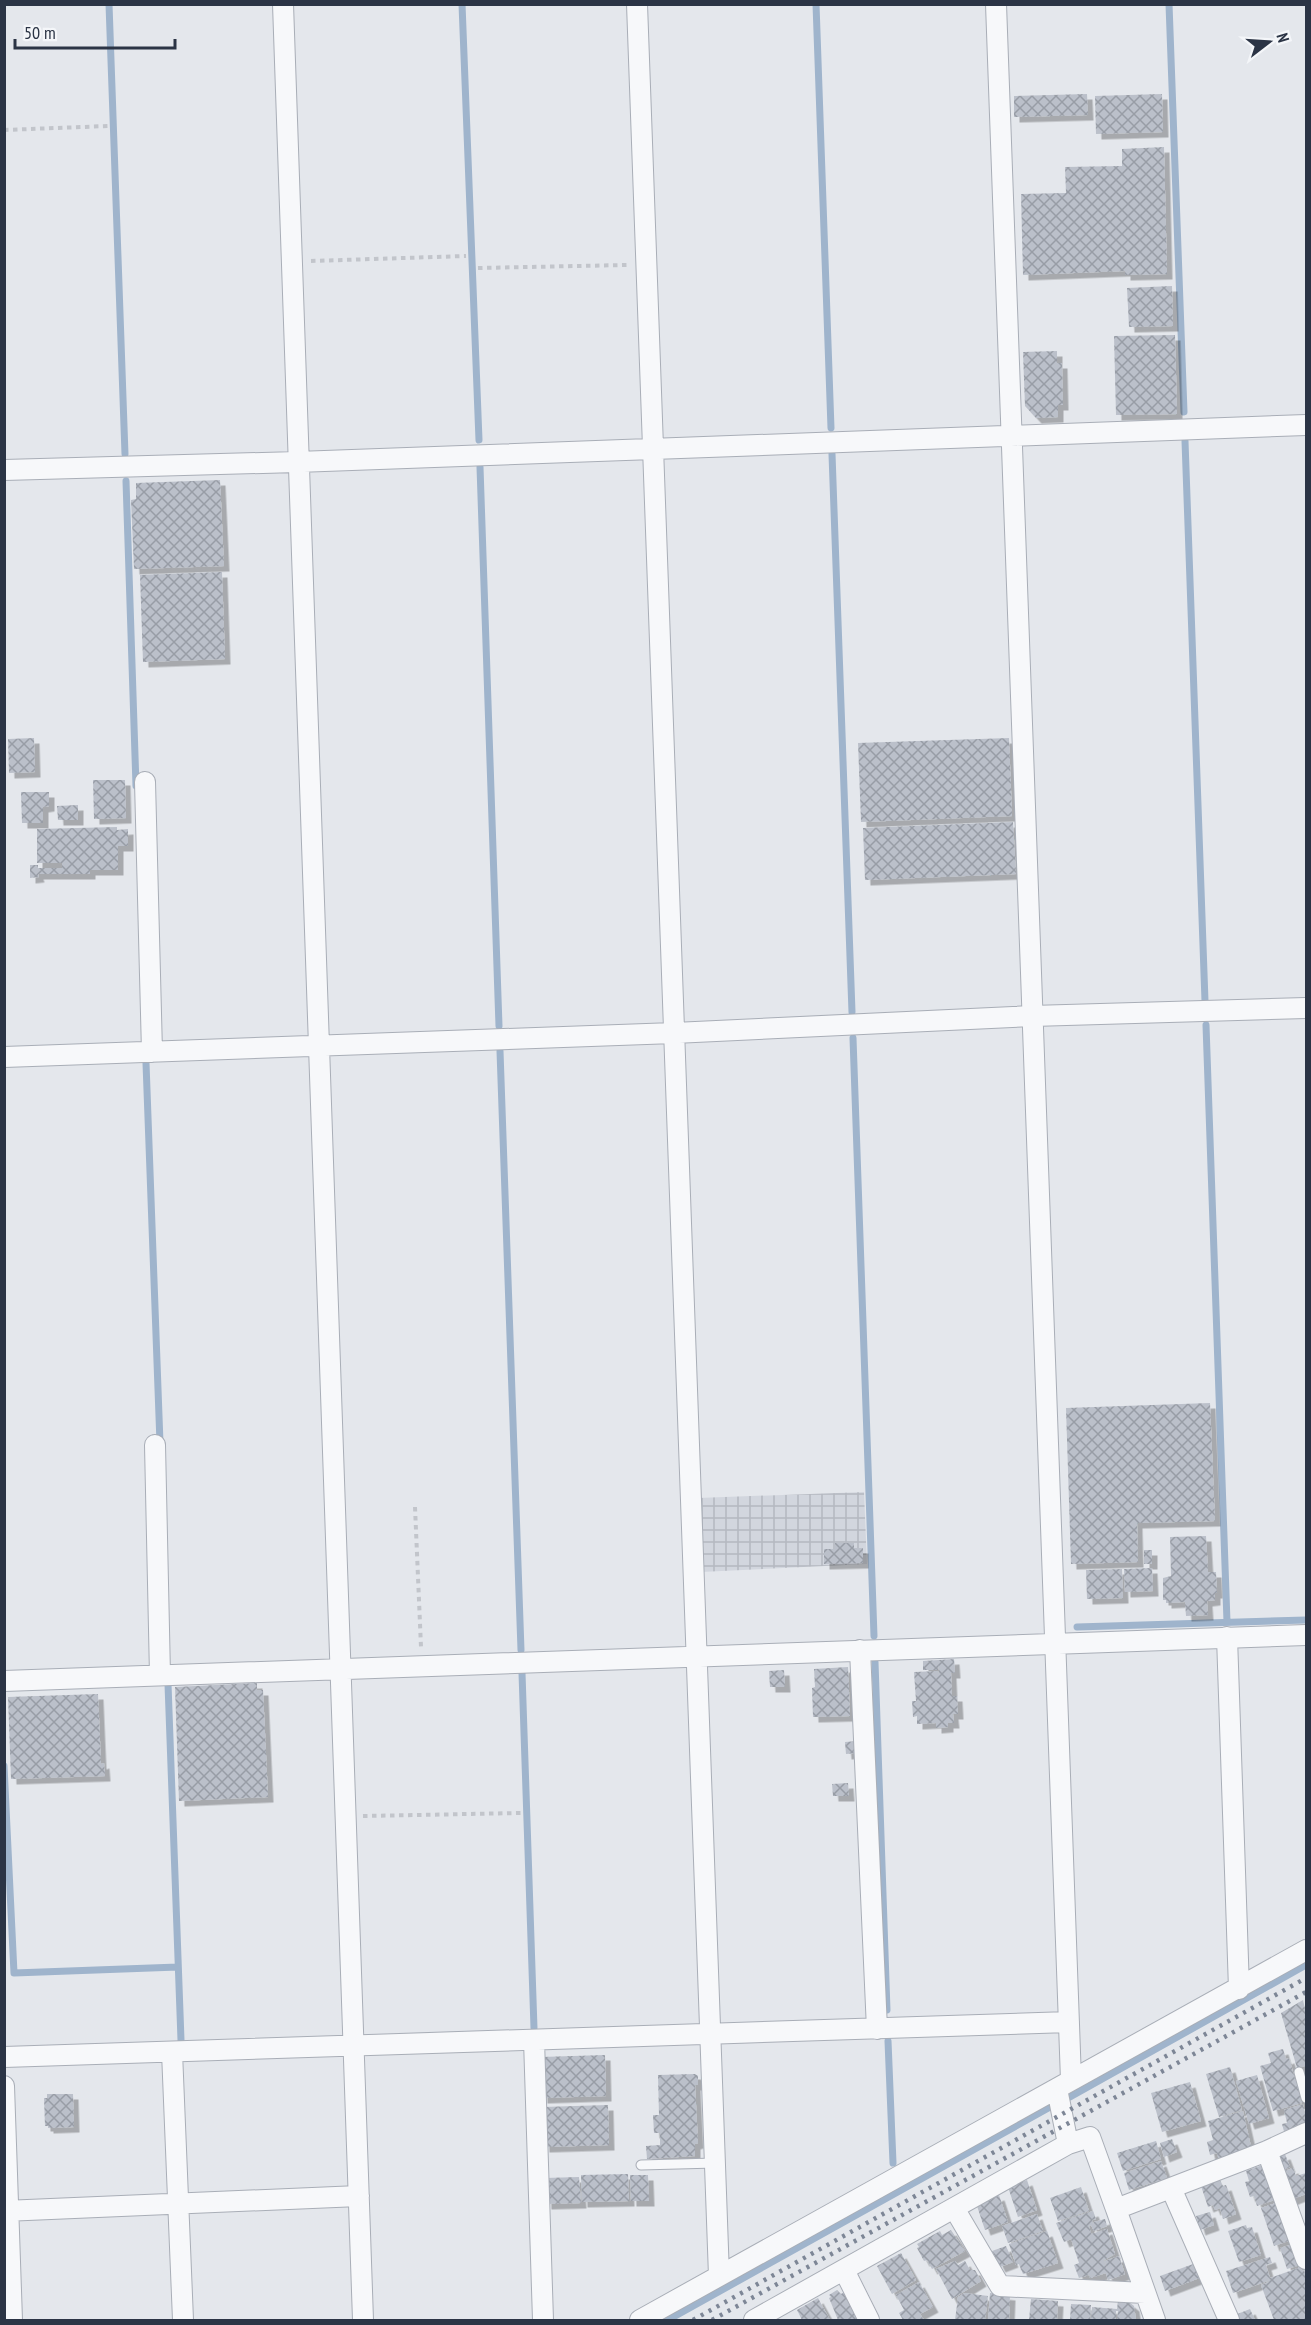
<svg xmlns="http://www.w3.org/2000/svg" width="1311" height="2325" viewBox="0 0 1311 2325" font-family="'PT Sans Narrow',sans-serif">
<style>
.industrial{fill:url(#industrial-grid)}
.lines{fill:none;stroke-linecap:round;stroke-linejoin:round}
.stream{stroke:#9fb4cc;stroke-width:7}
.building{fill:url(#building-cross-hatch);filter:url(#shadow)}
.lane-casing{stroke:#a9aeb7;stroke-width:11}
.street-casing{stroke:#a9aeb7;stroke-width:22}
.path{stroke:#c2c5cb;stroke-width:4;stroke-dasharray:4.5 4.5;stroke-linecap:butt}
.lane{stroke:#f7f8fa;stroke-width:9}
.street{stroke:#f7f8fa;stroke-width:20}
.rail{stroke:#7d8696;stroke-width:4.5;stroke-dasharray:3 6;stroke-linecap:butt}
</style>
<defs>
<pattern id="industrial-grid" width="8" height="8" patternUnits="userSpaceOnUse" patternTransform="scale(1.5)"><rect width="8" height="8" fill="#d2d6de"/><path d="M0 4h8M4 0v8" fill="none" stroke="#b4b8c0"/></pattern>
<pattern id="building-cross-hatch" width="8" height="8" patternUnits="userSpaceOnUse" patternTransform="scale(1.5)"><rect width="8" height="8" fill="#bbc0ca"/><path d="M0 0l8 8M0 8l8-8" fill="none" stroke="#989da6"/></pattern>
<filter id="shadow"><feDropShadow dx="5.5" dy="5.5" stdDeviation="0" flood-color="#0004"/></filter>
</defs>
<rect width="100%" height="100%" fill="#e4e7ec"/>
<path class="industrial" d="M864,1492l3,72 -166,8 -3,-74z"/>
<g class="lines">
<path class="stream" d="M109,4l16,450
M462,4l17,436
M816,4l15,424
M1169,4l15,408
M1185,441l20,560
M832,454l20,558
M480,467l19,559
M126,481l10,305
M1206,1025l21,597
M853,1038l21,598
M500,1051l21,599
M146,1063l14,380
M1077,1627l229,-7
M875,1662l12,348
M522,1673l12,355
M168,1684l13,356
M4,1766l10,207 164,-6
M888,2041l5,122
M1070,2097l236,-132
M668,2320l384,-214"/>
</g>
<path class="building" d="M1087,94l1,21 -74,2v-21z
M1162,94l1,38 -67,2 -1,-38z
M1164,147l3,127 -42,1v-4l-102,4 -2,-81 45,-1 -1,-26 57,-1v-17z
M1172,286l1,40 -44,1 -2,-39z
M1175,335l2,79 -61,1 -2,-79z
M1057,351v12h5l1,42h-5v12l-22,1 -11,-12 -2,-54z
M220,480l4,86 -90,3 -3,-69 5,-1v-16z
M222,572l3,87 -82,3 -3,-87z
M34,738l1,34 -26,1 -1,-34z
M1009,738l3,78 -151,6 -3,-79z
M93,780h32l1,38 -32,1z
M21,792h28v14l-6,1v16h-21z
M78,805v15h-20l-1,-14z
M1013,822l3,52 -151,6 -2,-52z
M117,827v3l11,-1v17h-10v24h-28v4h-52l1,3 -9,1v-13h8v3h24v-5h-25v-34z
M1210,1403l5,118 -78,2 1,39 -67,2 -5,-156z
M1206,1536l2,36h8l1,21h-2v7l-8,1 1,14 -22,1 -1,-14 -19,1v-3h-3v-22l8,-2 -1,-39z
M835,1543h19v5h9v15l-39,1v-15h11z
M1144,1550h8v14h-8z
M1152,1568l1,23 -28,1 -1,-23z
M1122,1569l1,29 -36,1 -1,-29z
M954,1659l1,14h-4l1,23h5l1,18h-5l1,9h-6v4l-12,1v-5l-19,1v-8l-4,1 -1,-16h4l-2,-29 24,-1 1,3v-9l-1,5h-15v-9z
M848,1667l2,49 -37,1 -1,-29 3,-1 -1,-18z
M784,1670l1,17h-15l-1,-16z
M257,1683v7h6l5,107 -89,4 -4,-114z
M98,1694l3,70 3,-1 1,13 -94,3 -3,-82z
M857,1741l1,12 -12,1 -1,-12z
M848,1783l1,13h-16l-1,-12z
M1303,2000l3,13v53l-9,2 -16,-55z
M1283,2049l3,10 3,-1 13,45 -29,8 -13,-45 11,-3 -3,-10z
M605,2055l1,41 -64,2 -1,-41z
M1230,2067l12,43 -23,7 -13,-43z
M695,2074l3,2v9h-3l3,58 -3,1v12l-48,3 -1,-13 14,-1v-12h-6l-1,-18h6l-1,-40z
M1257,2075l12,43 -20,6 -13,-43z
M1190,2082l11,39 -39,11 -11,-39z
M47,2094h26l1,33 -26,1v-2h-3l-1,-28h3z
M1303,2104l3,14v12l-21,5 -3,-11 5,-1 -3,-13z
M608,2105l1,40 -65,2 -2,-40z
M1243,2111l9,40 -33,9 -2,-7 -7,2 -3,-13 6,-2 -5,-19z
M1172,2139l5,13 -13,5 -4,-14z
M1156,2141l5,18 -38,12 -6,-18z
M1285,2154l5,13 -12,5 -5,-14z
M1161,2161l6,17 -38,12 -5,-17z
M1265,2164l12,35 -20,7 -3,-10 -4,1 -5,-15 4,-1 -3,-10z
M1293,2168l3,8 10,-3v21l-18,7 -10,-28z
M628,2174l1,27 -47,1 -1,-27z
M630,2175h18l1,26h-18z
M579,2177l2,26 -35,1 -1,-26z
M1027,2180l10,30 -19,7 -10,-30z
M1220,2180l3,6 3,-1 10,29 -13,5 -3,-11 -5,2 -2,-5 -5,2 -7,-21z
M1081,2187l8,24 -31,10 -8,-23z
M999,2195l9,27 -23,8 -9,-27z
M1279,2202l12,38 -17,6 -13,-38z
M1093,2211l3,8 -4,1 1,5 1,-3 11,-3 2,7 -13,5 -3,-6 -2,1 2,8 16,-5 8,25 -11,6 4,13 -3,-12 14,-5 6,18 -17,6 -2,-7 -16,5 -1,-3 -10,3 -5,-13 5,-2 -8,-24 -7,3 -8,-19z
M1210,2212l4,13 -14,5 -4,-14z
M1037,2214l6,17 -35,12 -6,-17z
M1246,2225l1,3 5,-1 9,28 -22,7 -11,-31z
M951,2230l14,21 -33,18 -5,-9 -3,1 -7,-13 2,-1 -2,-3 23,-13 2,4z
M1047,2231l11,32 -35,11 -4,-10 -3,1 -7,-21z
M1297,2243l6,21 -16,5 -7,-21z
M1006,2246l7,16 -13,5 -8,-16z
M901,2253l15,27 -24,14 -15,-28z
M1270,2257l2,6 -6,2 4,13 31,-11 1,4 2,-1 2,6v44h-32l-13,-35 8,-3 -1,-4v3l-35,12 -7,-22z
M955,2261l3,4 7,-4 5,9h5l6,11 -29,18 -16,-30z
M1196,2263l6,14 -37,14 -5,-15z
M919,2282l14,25 -13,7 4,6h-21l-4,-7 5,-3 -8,-15z
M837,2290l4,4 5,-3 16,29h-24l-9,-22 2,-1 -2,-2z
M965,2293l23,3 -3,24h-30l3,-23z
M990,2293l20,2 -1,25h-21z
M818,2298l12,22h-28l-5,-10z
M1031,2299l27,2 -1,19h-28z
M1118,2301l11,1 5,4 2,14h-19l1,-9h-2v9h-25l1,-13 25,2z
M1071,2304l20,1 -1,15h-20z
M1250,2309l5,11h-18l-2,-5z"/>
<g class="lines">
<g class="lane-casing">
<path id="lane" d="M1299,2072l7,26
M641,2165l74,-2"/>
</g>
<g class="street-casing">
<path id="street" d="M283,4l80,2316
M637,4l82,2272
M996,4l75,2076
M4,470l293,-8 1009,-37
M145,782l7,270
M4,1057l670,-24 358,-17 274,-8
M155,1445l5,230
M1227,1637l12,352
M860,1650l17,379
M4,1681l1302,-46
M534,2040l9,280
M172,2052l11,268
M4,2057l1065,-35
M4,2086l8,234
M1057,2089l11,55 22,-7 26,72 151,-58 39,-18
M1267,2151l39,108
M1171,2188l58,132
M954,2208l46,78 145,7
M1116,2209l39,111
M4,2211l355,-15
M844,2270l25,50
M640,2320l666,-370
M754,2320l314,-176"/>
</g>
<path class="path" d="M4,130l104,-4
M311,261l155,-5
M478,268l149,-3
M415,1507l6,140
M363,1816l158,-3"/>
<use href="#lane" class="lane"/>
<use href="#street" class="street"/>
<path class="rail" d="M693,2320l613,-342
M712,2320l594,-328"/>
</g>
<rect width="1311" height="2325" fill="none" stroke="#2b3445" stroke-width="12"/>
<g transform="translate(1269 42) rotate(73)" stroke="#f4f6f9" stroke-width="4.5" paint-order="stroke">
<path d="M0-4.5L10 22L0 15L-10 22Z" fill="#2b3445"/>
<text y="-9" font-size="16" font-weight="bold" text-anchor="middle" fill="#2b3445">N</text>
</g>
<path d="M15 39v9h160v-9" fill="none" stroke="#2b3445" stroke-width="3"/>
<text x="24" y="39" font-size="18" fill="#2b3445" stroke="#f4f6f9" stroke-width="4.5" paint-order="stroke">50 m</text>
</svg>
